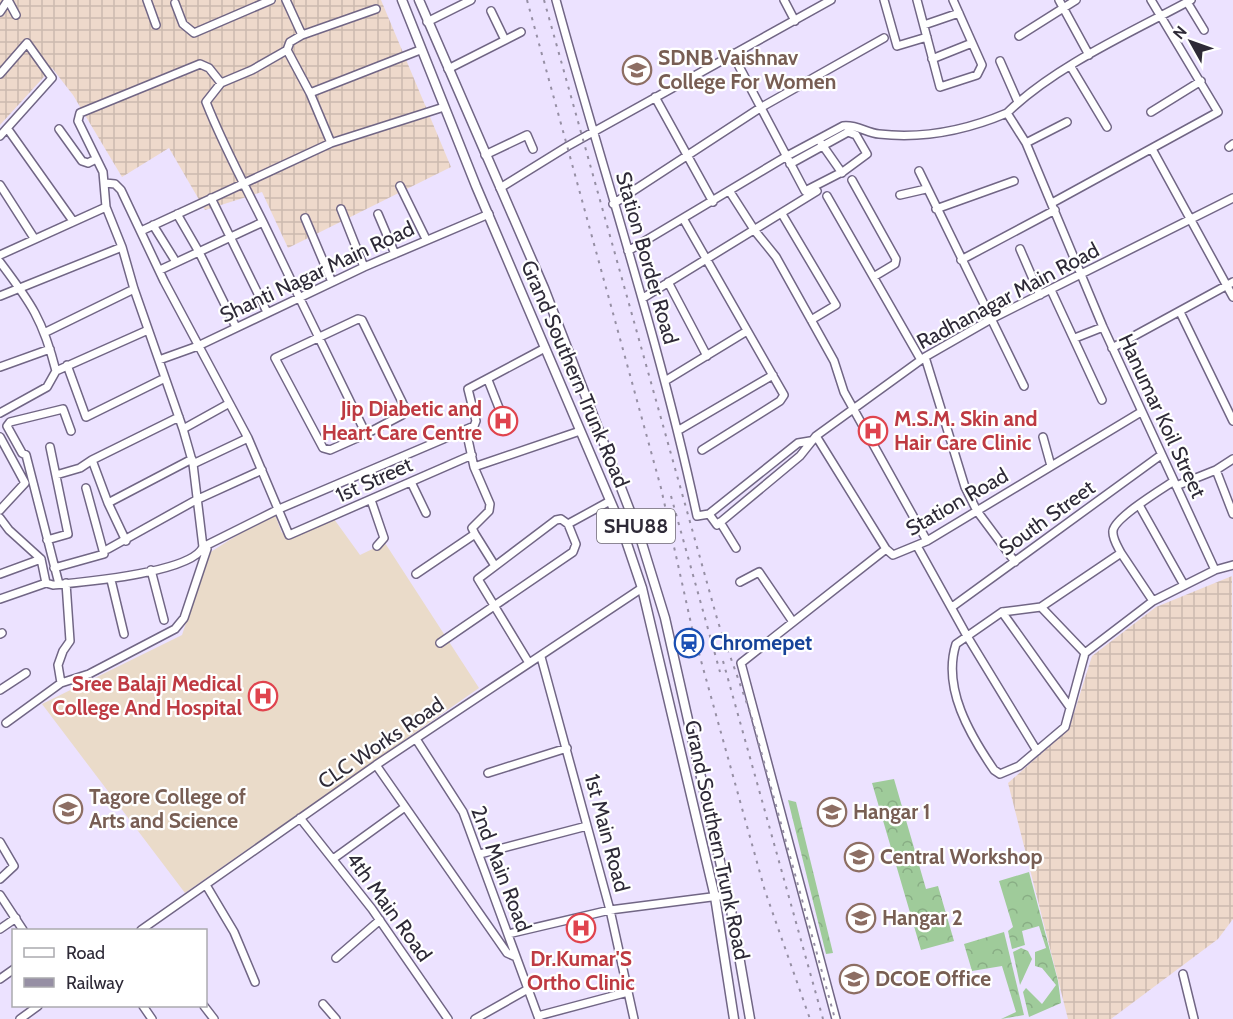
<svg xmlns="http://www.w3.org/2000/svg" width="1233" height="1019" viewBox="0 0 1233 1019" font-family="Cabin,sans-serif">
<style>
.industrial{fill:url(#industrial-grid)}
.medical{fill:#eadbc9}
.forest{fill:url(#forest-crowns)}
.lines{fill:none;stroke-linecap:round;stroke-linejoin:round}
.minor-casing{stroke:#716685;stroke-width:10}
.major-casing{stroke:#716685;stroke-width:11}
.minor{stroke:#fff;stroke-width:7}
.major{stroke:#fff;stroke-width:8}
.rail{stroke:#968fa4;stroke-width:2;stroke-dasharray:3 6;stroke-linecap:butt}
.labels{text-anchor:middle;stroke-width:4.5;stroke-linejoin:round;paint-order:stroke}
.shield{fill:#fff;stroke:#6d6a73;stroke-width:1.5}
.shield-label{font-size:20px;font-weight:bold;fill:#2e2a37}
.education-label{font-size:21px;font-weight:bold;fill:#785e54;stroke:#fff;text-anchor:start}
.street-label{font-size:21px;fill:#2e2a37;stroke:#fff}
.health-label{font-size:21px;font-weight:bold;fill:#be3a42;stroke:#fff;text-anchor:end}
.transit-label{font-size:21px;font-weight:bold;fill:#164399;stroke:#fff;text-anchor:start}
</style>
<defs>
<pattern id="industrial-grid" width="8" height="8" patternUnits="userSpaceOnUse" patternTransform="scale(1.5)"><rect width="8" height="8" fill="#eed9cb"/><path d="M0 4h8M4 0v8" fill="none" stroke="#ccbaaf"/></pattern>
<pattern id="forest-crowns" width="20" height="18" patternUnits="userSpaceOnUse" patternTransform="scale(1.5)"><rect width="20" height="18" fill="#9fcb9a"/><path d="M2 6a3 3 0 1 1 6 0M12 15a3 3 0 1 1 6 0" fill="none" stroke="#89ae85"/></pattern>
</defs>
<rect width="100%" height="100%" fill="#ece2ff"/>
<path class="industrial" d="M0,0h381l70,167 -163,81 -26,-56 -57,18 -36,-62 -47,29 -49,-82 -21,-27 -52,57z
M1232,576l1,343 -15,20 -107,80h-43l-60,-236 61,-54 23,-73 64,-49z"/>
<path class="medical" d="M274,512l8,21 52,-14 26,36 25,-12 94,145 -294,205 -143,-189 140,-69 27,-82z"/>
<path class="forest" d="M894,779l32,110 12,-3 16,55 -33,9 -49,-167z
M788,800l8,2 37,151 -7,1z
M1029,872l29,109 3,22 -32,14 -6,-25 3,-4 16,16 14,-19 -14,-17 -7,-2v-14l11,-4 -7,-22 -17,5 3,14 -13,4 -4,-18 5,-4 -14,-46z
M1004,932l20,83 -23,4 15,-7 -14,-46 -30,5 -8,-27z
M1021,948l7,3 4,8 -12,26 -7,-33z"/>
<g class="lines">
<g class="minor-casing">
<path id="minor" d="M8,0l8,15
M147,0l9,25
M286,0l16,35
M556,0c47,172 104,342 141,516l12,-2
M784,0l11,21
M884,0l13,46 30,-9
M917,0l23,87 37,-12 5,-10 -29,-65
M1059,0l30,55
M1187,2l17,28
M175,3l8,21 11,9 77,-33
M491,11l14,29
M0,12l8,-12
M427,22l44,-22
M924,25l35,-12
M1019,36l57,-36
M287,50l23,43 21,50
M732,53l73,138 39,-20 23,-17 -11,-19 -8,-3 -58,32
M932,59l40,-16
M1000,61l18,41
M1071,67l36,60
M448,69l73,-37
M0,74l27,-31 25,35 -52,58
M221,83l-15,19c16,41 37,80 57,120 34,71 68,141 103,212l-36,16 -7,-2 -48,-90 83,-39 4,1 43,88 -3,7 -36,19
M310,93l110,-43
M655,97l58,105
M1151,112l50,-31
M1007,113c48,-47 125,-81 184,-113
M7,128l66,93
M59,129l23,32 6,2 8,-4
M821,143l21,30
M1026,143l41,-21
M1229,147l4,-3
M1152,149l81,148
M485,155l42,-20 6,14
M919,171l105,215
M852,180l44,79 -1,5 -20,12
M105,183l10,1 6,6 43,91 84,157 41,97 183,-80
M0,185l34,53
M400,186l26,53
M500,188l68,-42 263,-146
M730,192l25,39 21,26 58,104 10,31 83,149
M900,195l26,-6
M827,196l94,164
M211,198l56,114
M1052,203l166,-91 -67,-112
M613,204l147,-96 124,-70
M341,209l23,58
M936,209l78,-28
M177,214l22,38 37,75
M378,214l17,40
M782,214l54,91 -25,15
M305,218l27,64
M684,220l100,175 -4,6 -78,49
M153,225l23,37
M141,231l190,-88 113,-36
M1020,249l20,46
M628,251l159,-95 56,-30c13,-2 24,7 36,8 44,5 88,-4 128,-21l19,30 77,184 112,243
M0,255l106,-48
M961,260l94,-50
M0,262c31,41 43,58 56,109l-9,16 -47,26
M160,270l103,-48
M668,282l39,74
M1051,290l51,110
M0,296l122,-49
M643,298l174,-107
M1180,312l53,109
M46,332l88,-43
M1075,338l28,-11
M1112,348l121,-66
M925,357l40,130 12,24 38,51
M159,360l39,-14 166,-79 125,-53
M67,365l19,52 79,-39
M0,367l50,-18
M56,371l92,-41
M488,380l11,28
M665,381l82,-50
M179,417l-87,43 16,43 84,-44
M183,429l45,-25
M466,430l8,37 16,37 -1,7 -17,17 3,6
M679,430l94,-55
M816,436l70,113
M0,437l25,46 -25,27
M1043,437l8,29
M810,441l-12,2 -89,71 8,11 83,-69 16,-20 109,-79 68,-39 240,-120
M193,464l55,-26
M474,467l106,-36
M1216,470l17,44
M56,475l24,-7 12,-8
M411,482l15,31
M1176,486l40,-16 17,-11
M371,500l13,38 -7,8
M108,503l18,38
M1139,505l45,80
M0,518l9,12 32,29
M720,522l16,26
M568,524l42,-23
M47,540l21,-6 -18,-87
M917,546l50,90 70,115
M203,547l76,-38 195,-83 2,-5 -8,-32 77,-41
M108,549l88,-49 66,-30
M1121,553c-3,-6 -9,-15 -8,-22 1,-13 49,-42 61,-50
M54,568l50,-14 -18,-66
M151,570l13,50
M0,574l41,-15 5,24 7,2c30,-3 138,-12 150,-38l-10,-83 -10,-35 -49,-140 -12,-42 -16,-40 -3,-35 -25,-51 2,-8 120,-49 9,4 12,15 31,-13 35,-20 3,-8 12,-7 74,-26
M416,574l59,-40 20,32
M111,580l13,54
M740,582l19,-10 34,50
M59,584l-33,-129 -4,-2 -15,-27 3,-4 53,-13 8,22
M0,599l46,-16
M952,607l209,-152
M1041,607l80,-54 32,48
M1002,612l67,94
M0,634l2,-1
M440,643l133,-91 3,-8 -8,-20
M1085,653l-44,-46 -39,5 -46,32c-14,44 14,91 38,126l6,4 19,-8 46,-39 20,-74 68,-52 62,-31 18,-5
M541,657l69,253 24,109
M529,663l-51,-84 78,-59 5,-1 7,5
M61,683l28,-9 86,-45 9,-11 23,-69
M0,690l26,-17
M6,723l55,-40 -3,-18 5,-14 7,-10 -4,-58
M416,739l47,73 76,207
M376,765l131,188 9,4
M488,773l79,-25
M300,818l72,91 76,110
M0,842l14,24 -14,13
M480,854l107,-28
M333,859l72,-52
M206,885l28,47 21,50
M0,895l23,35
M0,929l16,-11
M141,930l235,-165 266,-177
M508,934l102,-24 117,-15
M336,958l44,-38
M1183,974l11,45
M0,979l14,-10
M323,1004l13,15
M143,1006l9,13
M204,1006l10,13
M538,1016l90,-24
M20,1019l18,-13
M475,1019l53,-30
M836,1019l-95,-356 145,-114 7,6 34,-14 214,-129"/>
</g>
<g class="major-casing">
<path id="major" d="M402,0l74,186 145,340 21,62 73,309 19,122
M419,0l125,288 96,249 25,81 66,292 19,109"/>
</g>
<use href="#minor" class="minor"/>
<use href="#major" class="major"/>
<path class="rail" d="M527,0l134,488 31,140 21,76 52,187 45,128
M544,0l174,622 33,93 84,304
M671,496l49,176
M723,661l100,358"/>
</g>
<defs>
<g id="university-ring" transform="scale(1.5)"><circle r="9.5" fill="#fff" stroke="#8d6e63" stroke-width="1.5"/><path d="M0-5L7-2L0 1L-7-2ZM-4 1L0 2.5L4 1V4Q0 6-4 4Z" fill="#8d6e63"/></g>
<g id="hospital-ring" transform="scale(1.5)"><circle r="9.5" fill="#fff" stroke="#e0444e" stroke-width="1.5"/><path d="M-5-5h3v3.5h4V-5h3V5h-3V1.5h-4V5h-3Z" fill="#e0444e"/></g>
<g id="station-ring" transform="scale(1.5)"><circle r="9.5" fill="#fff" stroke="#1a4fb4" stroke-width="1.5"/><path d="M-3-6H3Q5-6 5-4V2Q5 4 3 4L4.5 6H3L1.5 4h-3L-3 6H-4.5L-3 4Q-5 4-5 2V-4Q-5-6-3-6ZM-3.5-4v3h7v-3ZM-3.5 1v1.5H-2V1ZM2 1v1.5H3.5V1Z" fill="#1a4fb4"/></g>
</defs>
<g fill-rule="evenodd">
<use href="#university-ring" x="637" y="70"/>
<use href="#hospital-ring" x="503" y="421"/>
<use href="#hospital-ring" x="873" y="431"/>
<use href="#station-ring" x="689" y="643"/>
<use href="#hospital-ring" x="263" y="696"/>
<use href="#university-ring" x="68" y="809"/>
<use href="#university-ring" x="832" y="812"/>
<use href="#university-ring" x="859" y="857"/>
<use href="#university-ring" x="861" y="918"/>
<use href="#hospital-ring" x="581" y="928"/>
<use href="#university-ring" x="854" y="979"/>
</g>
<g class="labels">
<rect class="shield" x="597" y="509" width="78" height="34" rx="4.5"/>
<g class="shield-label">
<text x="636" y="533">SHU88</text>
</g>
<g class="education-label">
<text x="658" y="65">SDNB Vaishnav<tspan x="658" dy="24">College For Women</tspan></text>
<text x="89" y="804">Tagore College of<tspan x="89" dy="24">Arts and Science</tspan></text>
<text x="853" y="819">Hangar 1</text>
<text x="880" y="864">Central Workshop</text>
<text x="882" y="925">Hangar 2</text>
<text x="875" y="986">DCOE Office</text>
</g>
<g class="street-label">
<text transform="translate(647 258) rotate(74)" y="7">Station Border Road</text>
<text transform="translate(317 272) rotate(-25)" y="7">Shanti Nagar Main Road</text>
<text transform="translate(1008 296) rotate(-28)" y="7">Radhanagar Main Road</text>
<text transform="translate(575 374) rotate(67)" y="7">Grand Southern Trunk Road</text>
<text transform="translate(1162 416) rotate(65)" y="7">Hanumar Koil Street</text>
<text transform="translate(374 480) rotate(-24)" y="7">1st Street</text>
<text transform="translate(957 502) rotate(-30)" y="7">Station Road</text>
<text transform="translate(1047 518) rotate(-36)" y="7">South Street</text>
<text transform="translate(381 743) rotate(-34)" y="7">CLC Works Road</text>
<text transform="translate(607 833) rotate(75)" y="7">1st Main Road</text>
<text transform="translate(717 840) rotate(78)" y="7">Grand Southern Trunk Road</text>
<text transform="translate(501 869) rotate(69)" y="7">2nd Main Road</text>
<text transform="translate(389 907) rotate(54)" y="7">4th Main Road</text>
</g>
<g class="health-label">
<text x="482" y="416">Jip Diabetic and<tspan x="482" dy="24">Heart Care Centre</tspan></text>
<text x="894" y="426" text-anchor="start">M.S.M. Skin and<tspan x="894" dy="24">Hair Care Clinic</tspan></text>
<text x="242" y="691">Sree Balaji Medical<tspan x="242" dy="24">College And Hospital</tspan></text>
<text x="581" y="966" text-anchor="middle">Dr.Kumar'S<tspan x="581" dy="24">Ortho Clinic</tspan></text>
</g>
<g class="transit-label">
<text x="710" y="650">Chromepet</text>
</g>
</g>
<rect x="12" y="929" width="195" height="78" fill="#ffffff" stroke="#abaaaf" stroke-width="1.5"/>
<rect x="24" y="948" width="30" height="9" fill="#ffffff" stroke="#abaaaf" stroke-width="1.5"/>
<text x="66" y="959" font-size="18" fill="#2e2a37">Road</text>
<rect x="24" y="978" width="30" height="9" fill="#968fa4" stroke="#abaaaf" stroke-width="1.5"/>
<text x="66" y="989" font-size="18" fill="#2e2a37">Railway</text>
<g transform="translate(1191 42) rotate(310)" stroke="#ffffff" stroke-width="4.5" paint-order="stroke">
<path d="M0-4.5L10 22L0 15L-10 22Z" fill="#2e2a37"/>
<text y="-9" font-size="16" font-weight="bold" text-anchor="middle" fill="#2e2a37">N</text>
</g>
</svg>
